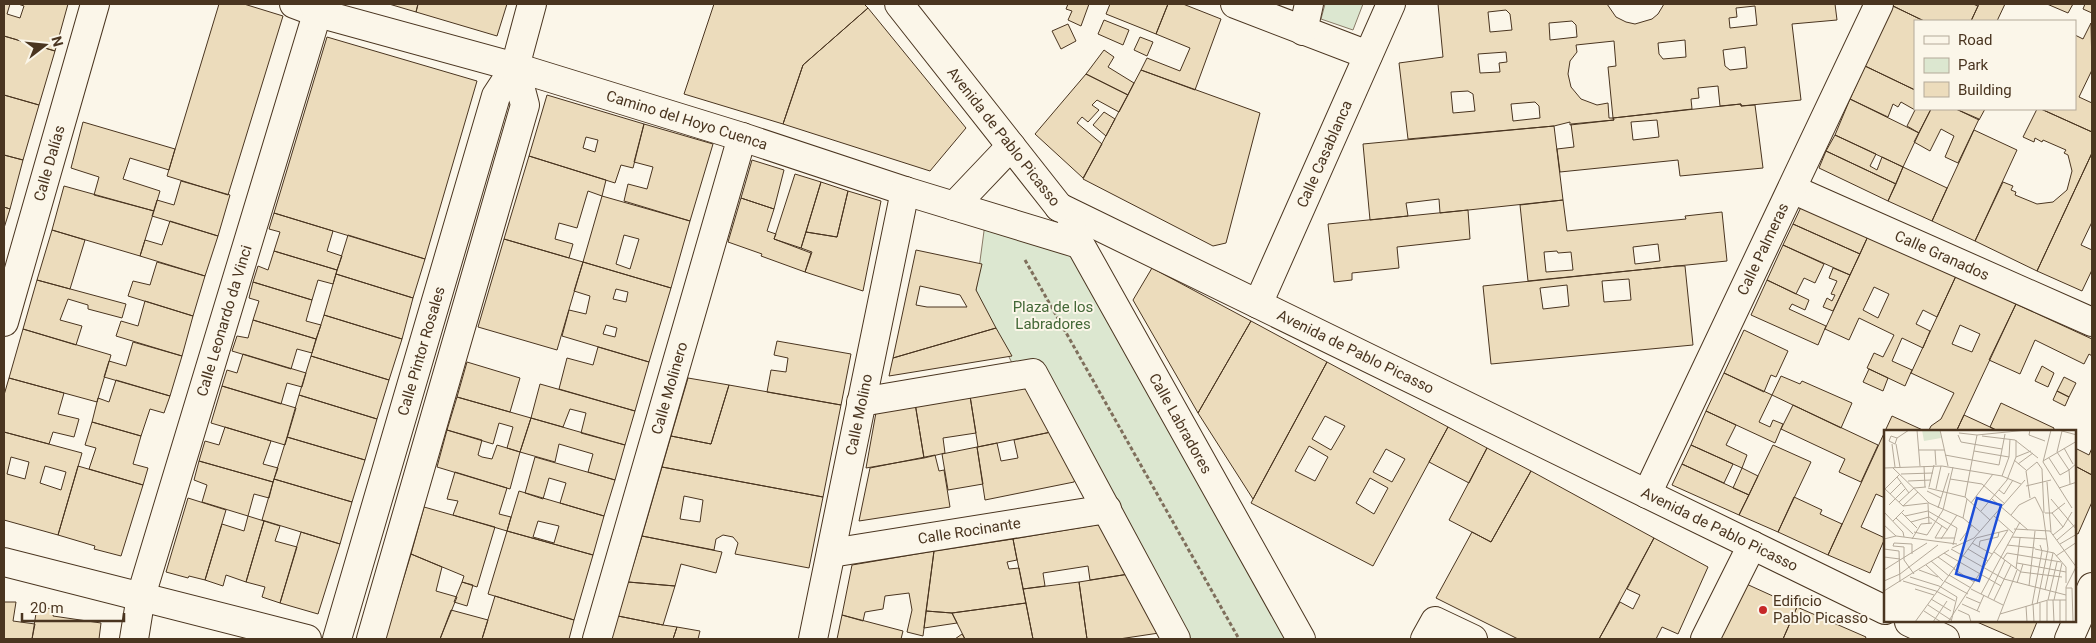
<svg xmlns="http://www.w3.org/2000/svg" width="2096" height="643" viewBox="0 0 2096 643" font-family="Roboto,sans-serif">
<style>
.green{fill:#dce7d0;stroke:#887966}
.building{fill:#ecdcbc;stroke:#4a3520;fill-rule:evenodd}
.lines{fill:none;stroke-linecap:round;stroke-linejoin:round}
.street-casing{stroke:#4a3520;stroke-width:30}
.secondary-casing{stroke:#4a3520;stroke-width:30}
.path{stroke:#7f6f5c;stroke-width:3;stroke-dasharray:4 2.5;stroke-linecap:butt}
.street{stroke:#fbf6e9;stroke-width:28}
.secondary{stroke:#fbf6e9;stroke-width:28}
.poi-dot{fill:#c62828;stroke:#fbf6e9;stroke-width:2}
.labels{text-anchor:middle;stroke-width:4;stroke-linejoin:round;paint-order:stroke}
.street-label{font-size:15px;fill:#4a3520;stroke:#fbf6e9}
.park-label{font-size:15px;fill:#436837;stroke:#fbf6e9}
.poi-label{font-size:15px;fill:#4a3520;stroke:#fbf6e9;text-anchor:start}
.inset-road{fill:none;stroke:#b4a999;stroke-width:1}
.view{fill:#1d4ed8;fill-opacity:0.15;stroke:#1d4ed8;stroke-width:2.5}
.inset-edge{fill:none;stroke:#4a3520;stroke-width:2.5}
</style>
<rect width="100%" height="100%" fill="#fbf6e9"/>
<path class="green" d="M1325,4h38l-10,26 -32,-11z
M986,216l93,28 222,395h-125l-69,-130 -89,-134 -42,-84z"/>
<path class="building" d="M4,4h6l-3,10 13,4 4,-12 -6,-2h50l-13,47 -51,-15z
M219,4h25l39,12 -55,179 -61,-19z
M389,4h29l-2,8z
M418,4h89l-10,32 -81,-24z
M714,4h150l4,4 -65,57 -20,59 -99,-30z
M1068,4h21l-8,22 -13,-6 4,-9 -6,-2z
M1110,4h58l-12,30 -50,-20z
M1168,4h15l38,15 -26,71 -54,-20 6,-12 33,13 10,-23 -34,-14z
M1438,4h169l9,13 10,5 9,2 17,-5 6,-5 6,-10h171l2,16 -45,4 9,76 -60,6v-2l-21,2 -2,-20 -20,2 1,10 -8,1 1,10 -79,9 1,2 -44,5v-3l-16,4 -146,13 -9,-76 44,-6zM1755,6l2,19 -27,3 -1,-10 8,-1 -1,-9zM1506,10l4,4 2,16 -22,2 -2,-20zM1572,21l4,4 1,12 -27,3 -1,-17zM1685,40l1,17 -23,2 -4,-5 -1,-11zM1614,41l2,25 -8,1 5,51h-4l-1,-15 -11,2 -16,-6 -10,-12 -3,-13 2,-13 7,-9 -1,-7zM1745,47l2,21 -17,2 -5,-4 -2,-16zM1506,52l1,10 -8,1 1,9 -20,1 -2,-19zM1468,91l5,3 2,17 -22,2 -2,-21zM1535,102l4,4 1,12 -27,3 -2,-17z
M1894,4h79l5,2 -7,15h-47l-31,-15z
M1979,4h26l-8,17h-26z
M2047,4h26l-5,9z
M2085,4h7v9l-9,-4z
M1893,6l31,15h-9v69l-50,-24z
M868,8l98,120 -36,43 -147,-47 20,-59z
M1104,20l25,10 -6,15 -25,-11z
M2091,23l1,47 -13,27 13,6v29l-51,-23h34v-74l8,4z
M1068,24l8,17 -15,8 -9,-18z
M4,36l51,15 -16,54 -35,-10z
M327,37l150,44 -52,178 -151,-46z
M1140,37l13,5 -6,14 -13,-6z
M1104,50l10,7 -6,10 26,16 -6,12 -42,-21z
M1865,66l50,24v19h16l-12,24 -12,-7 8,-16 -14,-8 -3,5 -5,-3 -5,13 -38,-18z
M1141,70l119,43 -34,130 -13,3 -130,-67z
M1086,74l42,21 -9,17 -22,-12 -5,5 7,5 -11,12 -6,-5 -5,6 25,21 -19,34 -48,-44z
M4,95l35,10 -16,55 -19,-5z
M547,95l97,29 -11,44 -12,-3 -6,18 -86,-27zM586,137l12,3 -3,12 -12,-4z
M1850,99l69,34 -16,34 -68,-32z
M1741,104v2l14,-1 8,63 -83,8 -2,-16 -118,12 -3,-23 17,-2 -3,-23 43,-4 -1,-2zM1657,120l2,17 -26,3 -2,-18z
M1931,109h25l23,10 -21,44 -13,-6 9,-21 -13,-7 -11,22 -16,-9z
M1956,109h29l-6,11z
M2037,109h4l51,23v21l-55,118 -62,-30 28,-59 10,4 -2,4 5,2 -1,3 22,9 16,-2 14,-12 5,-19 -4,-16 -4,-2 2,-3 -23,-10 -1,2 -7,-4 -1,4 -11,-5z
M1104,112l11,7 -9,17 -13,-11z
M83,122l92,27 -6,21 -39,-12 -7,21 37,12 -6,20 -60,-16 5,-18 -28,-9z
M644,124l69,20 -23,77 -66,-20 4,-17 19,5 6,-22 -19,-5z
M1554,126l9,74 -123,13 -1,-14 -33,4 2,13 -38,4 -7,-76z
M1974,130l43,20 -42,91 -43,-20z
M1835,135l41,19 -6,12 7,4 5,-13 21,10 -7,17 -70,-33z
M1826,151l70,33 -8,17 -69,-33z
M2092,153v69l-11,23 11,5v20l-10,21 -45,-20z
M4,155l19,5 -13,49 -6,-2z
M529,156l77,24 -4,16 -14,-5 -11,37 -18,-5 -4,16 18,5 -4,14 -65,-19z
M752,160l32,10 -10,39 -33,-11z
M1903,167l44,21 -15,33 -44,-20z
M795,174l26,8 -20,66 -27,-9z
M181,181l49,14 -12,41 -66,-20 5,-16 17,5z
M821,182l27,9 -11,46 -31,-5z
M64,186l90,25 -14,45 -88,-26z
M848,191l33,10 -18,90 -58,-19 7,-20 -11,-4 5,-16 31,5z
M602,196l88,25 -19,67 -88,-26zM624,235l15,4 -9,30 -14,-5z
M741,198l33,11 -7,22 9,3 -2,5 37,14 -6,19 -44,-16 1,-2 -34,-12z
M1563,200l4,31 119,-12 -1,-3 37,-4 5,49 -199,20 -8,-76zM1658,244l2,17 -25,3 -2,-17zM1557,251l1,2 13,-1 2,18 -27,2 -2,-20z
M1803,203l66,31 -9,20 -67,-30z
M4,207l6,2 -6,19z
M1468,210l2,29 -73,8 2,21 -47,5v7l-18,2 -6,-58z
M274,213l59,18 -6,20 15,5 -5,14 -63,-19 6,-19 -11,-3z
M170,221l48,15 -13,40 -65,-20 5,-16 17,5z
M1793,224l67,30 -10,21 -67,-30z
M52,230l33,10 -15,49 -33,-9z
M1869,234l87,42 -19,41 -14,-7 -7,14 14,7 -7,17 -21,-10 -10,23 20,9 -7,16 -38,-18 7,-15 9,4 11,-22 -35,-17 -10,22 -24,-11zM1874,287l15,7 -11,24 -15,-8z
M348,235l77,24 -12,39 -77,-24z
M504,239l79,23 -26,88 -79,-23z
M1783,245l41,19 -9,19 -11,-5 -8,16 -29,-14z
M916,250l66,14 -6,26 20,38 -103,30zM920,286l40,9 7,12h-40l-11,-2z
M274,251l63,19 -4,14 -15,-4 -6,20 -59,-18 5,-16 10,4z
M157,262l48,14 -12,40 -65,-20 5,-15 17,4z
M583,262l88,26 -22,74 -87,-26 7,-26 17,4 4,-18 -16,-5zM616,289l12,3 -2,10 -13,-3zM606,325l11,3 -2,9 -12,-3z
M1677,266h8l8,79 -202,19 -8,-78zM1629,279l2,21 -27,2 -2,-21zM1567,285l2,21 -26,3 -3,-21z
M1152,268l99,53 -53,92 -65,-113z
M1833,268l17,7 -17,36 -10,-4 4,-9 5,3 3,-6 -4,-1 6,-13 -8,-3z
M336,274l77,24 -11,41 -78,-24z
M1956,276l60,28 -60,128h-28l3,-6 10,-7 13,-26 -43,-20zM1960,325l20,9 -8,18 -20,-8z
M37,280l89,24 -4,14 -34,-9v-4l-20,-6 -8,21 22,6 -6,19 -53,-16z
M1767,280l42,20 -4,10 -13,-6 -3,5 37,17 -8,19 -67,-30z
M253,282l59,18 -6,21 15,4 -5,14 -63,-19 6,-19 -10,-3z
M145,301l48,15 -11,40 -66,-20 5,-15 17,5z
M2016,304l76,35v17l-3,-2 -5,10 -49,-24 -15,34 -31,-14z
M324,315l78,24 -13,41 -78,-24z
M253,320l63,19 -4,14 -15,-4 -6,20 -59,-18 5,-15 11,2z
M1251,321l76,41 -74,137 -55,-86z
M996,328l16,28 -123,20 4,-18z
M23,329l88,26 -14,47 -88,-24z
M1744,330l44,21 -12,26 -5,-2 -7,17 -40,-19z
M777,341l74,13 -10,51 -74,-13 4,-22 15,2 2,-14 -14,-3z
M133,342l49,14 -12,40 -66,-19 5,-16 17,5z
M598,347l51,15 -14,49 -76,-22 8,-31 26,7z
M243,354l63,19 -4,14 -15,-4 -6,21 -59,-18 5,-16 10,3z
M311,356l78,24 -12,39 -78,-24z
M467,362l53,16 -10,34 -53,-15z
M1327,362l121,65 -75,139 -122,-63zM1325,416l20,10 -14,24 -19,-11zM1309,446l19,11 -13,24 -20,-10zM1386,449l19,10 -13,23 -19,-10zM1370,478l18,10 -14,26 -18,-11z
M2042,366l12,7 -6,14 -13,-6z
M1869,369l19,9 -5,13 -20,-9z
M1724,373l48,22 -13,27 11,5 3,-7 10,4 -8,19 -69,-32z
M1781,376l19,8 2,-3 50,22 -11,25 -69,-33z
M2064,377l12,6 -7,14 -12,-6z
M9,378l55,15 -6,21 21,5 -5,18 -21,-5 -4,12 -45,-12v-37z
M688,378l41,7 -18,59 -40,-8z
M116,380l54,16 -6,17 -14,-4 -9,27 -49,-14 6,-24 11,4z
M540,384l95,27 -10,34 -44,-12 5,-20 -16,-4 -7,18 -32,-9z
M729,385l112,20 -18,92 -161,-30 9,-31 40,8z
M222,386l74,22 -11,37 -74,-22z
M1027,388l24,44 -73,15 -8,-51z
M2057,391l12,6 -4,9 -12,-6z
M299,395l78,24 -12,41 -78,-23z
M970,396l6,37 -33,5 2,15 -21,5 -9,-55z
M457,397l74,21 -11,34 -13,-4 6,-21 -14,-4 -6,21 -46,-14z
M915,403l9,55 -58,10 11,-61z
M2001,403l53,25 -1,4h-53l-10,-5z
M1793,405l85,40 -17,37 -22,-10 6,-13 -64,-30z
M1706,411l30,14 -10,20 21,10 -5,13 -51,-23z
M1964,415l26,12 10,5h-44z
M1892,416l35,16h-42v66l-9,-4 -15,33 24,11 -15,35 -42,-18z
M531,418l94,27 -10,35 -27,-8 5,-18 -34,-10 -4,18 -35,-10z
M92,422l49,14 -8,28 15,4 -5,17 -54,-16 7,-21 -11,-3z
M225,427l46,14 -8,23 15,4 -5,14 -74,-21 6,-20 14,4z
M1448,427l39,21 -18,35 -40,-21z
M447,430l35,10 -4,15 4,2 10,2 5,-14 23,7 -10,37 -73,-22z
M4,432l78,21 -24,82 -54,-15zM11,457l18,5 -4,17 -18,-5zM45,466l21,6 -5,18 -21,-7z
M1051,432l25,45 -2,5 -89,18 -8,-53 20,-4 4,18 17,-3 -4,-18z
M287,437l78,23 -13,42 -78,-23z
M1691,445l42,19 -9,19 -42,-19z
M1773,445l38,17 -33,70 -39,-17z
M977,447l6,37 -35,6 -6,-36z
M1487,448l44,23 -40,71 -42,-22z
M2075,448l14,7 3,-7v27l-17,-9z
M935,455l4,16 5,-1 6,37 -91,14 11,-53z
M535,457l80,23 -11,36 -44,-13 6,-20 -17,-5 -6,21 -18,-6z
M199,461l74,21 -4,16 -15,-4 -6,22 -46,-14 5,-17 -13,-5z
M1682,464l67,31 -10,20 -67,-30z
M78,466l65,19 -22,71 -27,-7 1,-3 -37,-11z
M2075,466l17,9v27l-14,32 -3,-1z
M662,467l161,30 -14,71 -74,-14 3,-11 -5,-6 -10,-2 -7,4 -2,11 -72,-14zM684,496l19,4 -3,22 -20,-3z
M1742,468l16,8 -9,19 -16,-7z
M1531,471l123,67 -55,101h-81l-82,-41 36,-66 19,10z
M455,472l52,16 -8,26 12,3 -4,14 -54,-16 5,-14 -11,-2z
M274,479l78,23 -12,42 -78,-24z
M519,491l85,25 -11,39 -86,-24zM538,521l21,5 -5,17 -21,-6z
M1794,497l28,13 -2,4 22,10 -14,31 -50,-23z
M188,498l38,12 -21,70 -16,-4 -1,2 -22,-6z
M424,507l71,20 -18,60 -15,-5 2,-6 -53,-22z
M248,516l16,5 -18,61 -20,-7 -3,11 -18,-6 17,-56 22,7z
M264,521l16,5 -5,15 22,6 -17,56 -18,-6 3,-10 -19,-5z
M1102,524l27,50 -39,6 -2,-14 -45,7 2,13 -22,3 -10,-50z
M507,531l86,24 -19,65 -86,-26z
M301,532l39,12 -22,70 -38,-11z
M642,536l80,16 -6,21 -35,-9 -6,22 -47,-4z
M1654,538l54,29 -30,67 -16,-7 -6,12h-57l21,-37 13,7 7,-14 -13,-6z
M1013,539l4,21 -10,2 2,7 10,-1 7,35 -74,10 -26,-2 8,-60z
M934,551l-11,85 -16,-4 5,-22 -3,-17 -24,3 -2,13 -18,3 -2,9 -21,-6 10,-50z
M411,554l31,13 -6,24 21,6 -17,42h-55z
M1129,574l30,59 -40,6h-32l-8,-57z
M462,582l11,3 -6,21 -13,-4z
M628,582l47,4 -12,39 -45,-9z
M1079,582l8,57h-54l-10,-50z
M1742,582l55,25 -14,32h-66z
M495,596l79,24 -5,19h-87z
M4,602h12l-3,19 22,3 -3,15h-28z
M1026,603l7,36h-68l-13,-26z
M37,607l17,2 -1,7 48,7 -2,16h-67z
M1797,607l69,30 -1,2h-82z
M451,610l37,10 -6,19h-42z
M926,611l26,2 5,10 -33,5z
M842,615l61,16 -2,8h-64z
M618,616l45,9 14,2 -4,12h-62z
M1977,622h60l-7,17h-14z
M677,627l23,4 -2,8h-25z
M962,634l3,5h-10z"/>
<g class="lines">
<g class="street-casing">
<g id="street">
<path id="s1" d="M294,4l24,9 197,54 227,70 163,54 174,53"/>
<path d="M1235,4l133,51"/>
<path d="M1303,31l6,-27"/>
<path id="s2" d="M1792,189l300,133"/>
<path d="M954,206l57,-60"/>
<path id="s3" d="M1059,207l826,403"/>
<path id="s4" d="M1071,228l230,411"/>
<path id="s5" d="M1258,304l133,-300"/>
<path id="s6" d="M4,322l91,-318"/>
<path d="M861,402l172,-29 143,266"/>
<path id="s7" d="M1647,494l232,-490"/>
<path id="s8" d="M831,553l276,-44"/>
<path d="M4,562l303,77"/>
<path d="M1909,622l36,17"/>
<path id="s9" d="M134,639l7,-43 179,-592"/>
<path id="s10" d="M337,639l159,-543 19,-29 17,-63"/>
<path d="M371,639l154,-534 -10,-38"/>
<path id="s11" d="M597,639l145,-502"/>
<path id="s12" d="M813,639l92,-448"/>
<path d="M1425,639l10,-18 38,18"/>
<path d="M1705,639l47,-94"/>
<path d="M2069,639l23,-52"/>
</g>
</g>
<g class="secondary-casing">
<g id="secondary">
<path id="s13" d="M899,4l160,203"/>
</g>
</g>
<path class="path" d="M1025,260l214,379"/>
<use href="#street" class="street"/>
<use href="#secondary" class="secondary"/>
</g>
<circle class="poi-dot" cx="1763" cy="610" r="5"/>
<g class="labels">
<g class="street-label">
<text dy="5" stroke="none"><textPath href="#s1" startOffset="410">Camino del Hoyo Cuenca</textPath></text>
<text dy="5" stroke="none"><textPath href="#s13" startOffset="169">Avenida de Pablo Picasso</textPath></text>
<text dy="5" stroke="none"><textPath href="#s5" startOffset="164">Calle Casablanca</textPath></text>
<text dy="5" stroke="none"><textPath href="#s6" startOffset="165">Calle Dalías</textPath></text>
<text dy="5" stroke="none"><textPath href="#s7" startOffset="271">Calle Palmeras</textPath></text>
<text dy="5" stroke="none"><textPath href="#s2" startOffset="164">Calle Granados</textPath></text>
<text dy="5" stroke="none"><textPath href="#s9" startOffset="331">Calle Leonardo da Vinci</textPath></text>
<text dy="5" stroke="none"><textPath href="#s10" startOffset="300">Calle Pintor Rosales</textPath></text>
<text dy="5" stroke="none"><textPath href="#s3" startOffset="330">Avenida de Pablo Picasso</textPath></text>
<text dy="5" stroke="none"><textPath href="#s11" startOffset="261">Calle Molinero</textPath></text>
<text dy="5" stroke="none"><textPath href="#s12" startOffset="229">Calle Molino</textPath></text>
<text dy="5" stroke="none"><textPath href="#s4" startOffset="224">Calle Labradores</textPath></text>
<text dy="5" stroke="none"><textPath href="#s3" startOffset="735">Avenida de Pablo Picasso</textPath></text>
<text dy="5" stroke="none"><textPath href="#s8" startOffset="140">Calle Rocinante</textPath></text>
</g>
<g class="park-label">
<text x="1053" y="312">Plaza de los<tspan x="1053" dy="17">Labradores</tspan></text>
</g>
<g class="poi-label">
<text x="1773" y="606">Edificio<tspan x="1773" dy="17">Pablo Picasso</tspan></text>
</g>
</g>
<g transform="translate(1884 430)">
<rect width="192" height="192" fill="#fbf6e9"/>
<path d="M38,0h18l1,8 -17,3z" fill="#dce7d0"/>
<path class="inset-road" d="M33,0l3,36M56,0l8,36M146,0l-1,5 16,6M167,0l-8,32 29,46M178,1l15,4M75,3l18,2 -12,62M74,5l3,7 41,7M93,5l50,-5M98,6l33,4 23,18M13,8l-2,6 -6,-3 2,-5 6,2 12,-8M8,14l3,23M12,14l4,23M180,18l9,16M35,20h25M51,20l1,15M90,21l35,6M61,25l54,10 6,-31M132,27v-17M165,28l11,17 9,-5 -12,-18 5,-21M130,30l12,10M159,31l34,-20M153,32l5,7 2,44M134,34l15,-11M40,36l1,21M0,38l58,-2 60,10 19,8M9,38l36,35 34,15 17,14M17,44l32,-1M118,46l7,-19 1,-18M13,47l12,16M66,49l32,5 23,20M24,51l23,-1M163,52l4,50M186,54l-1,-14 8,-7M142,56l25,-6M45,57l5,-22M0,58l19,18M44,58l37,9 25,23M175,58l18,-6M1,59l15,-15M52,59l5,-23M115,60l5,4 9,-14M43,61l14,7M6,64l11,-11M146,68l-4,-27 11,-9M108,69l36,31M167,69l26,31M15,72l15,-14 12,-1M87,73l22,-29M44,74l1,20M5,75l16,-16M19,76l26,-3M19,76l15,-14M54,78l11,-35M97,81l26,-31 9,-23 15,-6M0,82l19,20 1,5M18,83l15,15M161,83h7l13,-10M168,83l11,14M127,85l8,-10 16,-8 8,16 5,36 -11,55M21,86l23,-5 29,17M110,86l19,17M12,88l17,16M79,88l4,-19M9,91l11,-11M27,92l18,-5 19,13M0,95l12,11M58,96l-7,12h20M130,99l36,2 27,37M30,102l13,3 16,-25 10,-43M169,105l10,-8 9,-15M128,107l34,2M92,108l32,-8M0,109l12,-3 61,8M28,109l9,-15 11,-1M57,109l16,-24M173,110l20,-17M76,111l12,-16M10,113l18,1v10M10,113l-1,3 11,1v13M88,113l20,11M176,114l17,-10M69,115l4,-17M123,115l28,3M95,117l1,-6 18,-4 1,-5M68,118l22,-10 51,-58M0,119l15,2 1,31M67,119l53,30 62,16M84,119l20,12M151,119l19,4 12,14v16M110,122l27,20 41,5M60,123l57,33M172,126l21,-14M0,127l16,2M54,127l17,12M119,129l4,-6 54,9M20,130l10,14M47,131l18,15M133,133l49,9M42,135l17,16M70,139l20,13M132,139l4,-31M0,140l43,-27M35,140l19,7M65,145l22,13M26,147l29,9 18,11 -6,25M0,151l16,-7 38,-29M19,151l33,10 19,10M60,151l24,13M133,153l6,-19M145,156l6,-55M182,158h6l1,34M31,159l19,6M87,159l32,16M161,160l8,-37M0,161l65,-41M97,164l39,-72M82,167l14,6M104,167l17,-37M47,169l20,12M110,170l17,-35M164,170l9,-38M169,170l1,22M170,170l8,-37M176,170v22M163,171v21M156,173v19M78,174l18,8M149,174l1,18M44,175l23,15M148,175l10,-54 -2,-6M142,176l1,16M74,180l11,5 2,7M40,181l17,11M93,181l7,-16M116,184l48,-14h18M31,192l61,-84M49,192l14,-21M64,192l60,-92M113,192l20,-52M182,192v-35l10,-20"/>
<path class="view" d="M93,68l24,7 -22,76 -23,-7z"/>
<rect width="192" height="192" class="inset-edge"/>
</g>
<rect width="2096" height="643" fill="none" stroke="#4a3520" stroke-width="10"/>
<rect x="1914" y="20" width="162" height="90" fill="#fbf6e9" stroke="#b4a999"/>
<rect x="1924" y="36" width="25" height="8" fill="#fbf6e9" stroke="#b4a999"/>
<text x="1958" y="45" font-size="15" fill="#4a3520">Road</text>
<rect x="1924" y="58" width="25" height="15" fill="#dce7d0" stroke="#b4a999"/>
<text x="1958" y="70" font-size="15" fill="#4a3520">Park</text>
<rect x="1924" y="82" width="25" height="15" fill="#ecdcbc" stroke="#b4a999"/>
<text x="1958" y="95" font-size="15" fill="#4a3520">Building</text>
<g transform="translate(45 45) rotate(74)" stroke="#fbf6e9" stroke-width="4" paint-order="stroke">
<path d="M0-4L9 19L0 12L-9 19Z" fill="#4a3520"/>
<text y="-8" font-size="14" font-weight="bold" text-anchor="middle" fill="#4a3520">N</text>
</g>
<path d="M22 613v8h102v-8" fill="none" stroke="#4a3520" stroke-width="2.5"/>
<text x="30" y="613" font-size="15" fill="#4a3520" stroke="#fbf6e9" stroke-width="4" paint-order="stroke">20 m</text>
</svg>
